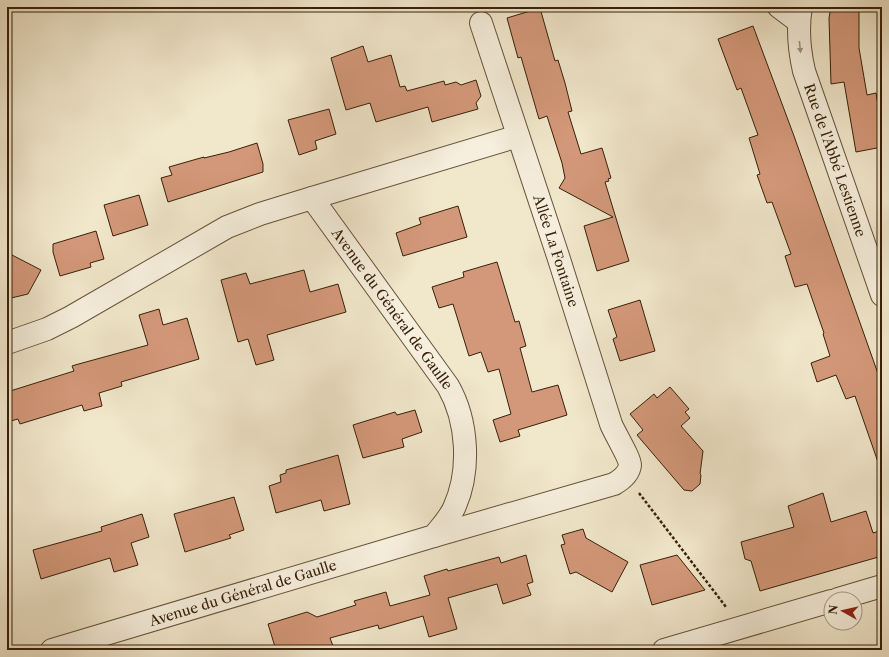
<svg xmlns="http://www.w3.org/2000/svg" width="889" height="657" viewBox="0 0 889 657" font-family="'Libre Caslon Text',serif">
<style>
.building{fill:#d39879;stroke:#37200a}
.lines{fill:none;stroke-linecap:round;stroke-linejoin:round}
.minor-casing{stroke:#66523a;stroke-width:24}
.path{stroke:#37200a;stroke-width:2.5;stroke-dasharray:3 2;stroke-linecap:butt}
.minor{stroke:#f6efdd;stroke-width:22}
.oneway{fill:#a0927e}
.labels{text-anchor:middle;stroke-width:3;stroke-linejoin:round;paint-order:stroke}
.street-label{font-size:14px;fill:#37200a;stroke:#f6efdd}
</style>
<rect width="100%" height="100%" fill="#f1e7cb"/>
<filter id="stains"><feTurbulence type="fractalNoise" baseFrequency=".005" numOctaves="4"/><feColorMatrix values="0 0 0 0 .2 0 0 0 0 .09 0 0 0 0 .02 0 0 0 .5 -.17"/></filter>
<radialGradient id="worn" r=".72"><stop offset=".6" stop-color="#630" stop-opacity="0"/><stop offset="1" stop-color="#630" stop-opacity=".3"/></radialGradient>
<path class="building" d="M831,7h28v41l8,47 9,-2 2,12 4,-1v43l-26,5 -12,-70 -13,2 -2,-66z
M540,8l15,53 3,-1 7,23 7,28 -4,1 13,42 21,-6 9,30 -3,1 1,2 -4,1 24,79 -32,10 -13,-45 29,-9 -54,-29 6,-10 -3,-15 -15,-47 -8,3 -18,-62 -3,1 -11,-40z
M753,26l41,110 88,249v79l-3,1 -24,-69 -9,3 -10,-24 -19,7 -6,-19 19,-7 -7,-22 1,-1 -17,-49 -12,3 -10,-31 6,-2 -19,-52 -5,1 -10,-28 3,-1 -11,-36 9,-3 -17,-47 -4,2 -19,-51z
M363,46l5,16 23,-7 9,32 5,-1 2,5 37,-10 1,4 11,-3 5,3 15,-5 5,16 -5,7 2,6 -46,13 -4,-15 -52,15 -6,-19 -24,7 -15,-52z
M329,109l7,25 -21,7 2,8 -18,6 -11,-35z
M257,143l6,21v8l-95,30 -7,-24 11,-3 -3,-8 35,-10v1l25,-6z
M139,195l9,30 -35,11 -9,-31z
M458,206l9,31 -64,19 -7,-23 25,-9 -2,-6z
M96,231l8,28 -14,4 1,4 -31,9 -7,-24v-8z
M12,255l29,15 -13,24 -21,5v-33z
M497,262l18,60 4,-1 7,25 -6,2 12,44 26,-7 9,30 -49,15 2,6 -20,6 -7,-22 18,-6 -12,-45 -11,3 -7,-20 -12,4 -16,-52 -14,4 -7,-21 32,-10 -1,-5z
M304,270l6,22 28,-8 8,28 -79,23 7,25 -18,5 -8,-26 -10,3 -17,-62 25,-7 4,11z
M640,300l15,51 -35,10 -7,-22 4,-2 -9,-27z
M159,309l4,16 24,-7 12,41 -78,23 1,4 -23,7 3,13 -18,5 -2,-6 -62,19 -2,-5 -11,3v-30l67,-21 -2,-5 3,-1 73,-20 -9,-30z
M670,387l19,22 -4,3 5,6 -9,8 22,25 -3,23 1,1 -1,9 -8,7 -8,-1 -47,-55 6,-5 -13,-16 24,-20 3,4z
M415,410l7,22 -20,7 2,8 -41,11 -10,-33 42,-13 2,3z
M338,455l12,49 -26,7 -3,-11 -45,13 -7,-27 12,-4 -1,-7 6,-2v-3z
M823,493l8,29 35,-11 7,22 9,-3v26l-122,35 -9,-30 -6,-2 -4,-17 53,-15 -6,-21z
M234,497l10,33 -15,5 2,3 -46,14 -11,-38z
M142,514l7,23 -18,6 7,22 -24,7 -4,-14 -69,21 -8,-29 69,-19 -1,-4z
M583,529l3,9 42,24 -16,30 -36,-20 -6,2 -9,-29 4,-1 -3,-9z
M526,555l7,27 -6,2 4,11 -28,9 -6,-20 -49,14 9,31 -28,8 -6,-21 -44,13 -1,-4 -48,13 3,8 -13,4h-44l-8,-26 39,-12 10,5 39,-12 -2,-4 32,-9 4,14 40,-11 -6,-19 23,-7 1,2 51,-14 2,6z
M677,555l28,35 -53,15 -12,-40z"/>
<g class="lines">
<g class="minor-casing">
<g id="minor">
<path d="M779,7l20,15"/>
<path id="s1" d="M801,7c-4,22 -2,42 3,64l78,224"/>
<path d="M312,198l206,-62"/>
<path id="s2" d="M7,343l40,-14 24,-12 156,-90 33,-13 52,-16 136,188c20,35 23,85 6,122 -5,11 -13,19 -20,28l-382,114"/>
<path d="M434,536l180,-52c7,-4 15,-10 16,-19 1,-5 -16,-33 -19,-41l-53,-168 -77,-233"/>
<path d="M838,599l44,-13"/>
<path d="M664,650l167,-49"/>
</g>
</g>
<path class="path" d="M639,493l87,114"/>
<use href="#minor" class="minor"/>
</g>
<defs><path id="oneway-solid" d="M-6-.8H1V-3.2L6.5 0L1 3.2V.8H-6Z"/></defs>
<use class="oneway" href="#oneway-solid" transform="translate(800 47) rotate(84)"/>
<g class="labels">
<g class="street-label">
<text dy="5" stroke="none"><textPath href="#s1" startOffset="159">Rue de l'Abbé Lestienne</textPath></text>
<text transform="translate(556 251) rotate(72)" y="5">Allée La Fontaine</text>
<text dy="5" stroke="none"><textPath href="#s2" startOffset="476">Avenue du Général de Gaulle</textPath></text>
<text transform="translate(243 593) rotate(-17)" y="5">Avenue du Général de Gaulle</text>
</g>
</g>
<rect width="889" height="657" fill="none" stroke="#f1e7cb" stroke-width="24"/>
<rect x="8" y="8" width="873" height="641" fill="none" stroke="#37200a" stroke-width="2"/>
<rect x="12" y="12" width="865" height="633" fill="none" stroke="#37200a"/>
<g transform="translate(843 611) rotate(278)"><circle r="19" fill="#f6efdd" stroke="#aa9c89"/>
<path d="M0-3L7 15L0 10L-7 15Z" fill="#8f2418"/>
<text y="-6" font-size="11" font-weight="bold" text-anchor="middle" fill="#37200a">N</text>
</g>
<rect width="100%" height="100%" filter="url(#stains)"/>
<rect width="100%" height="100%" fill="url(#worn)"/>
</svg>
